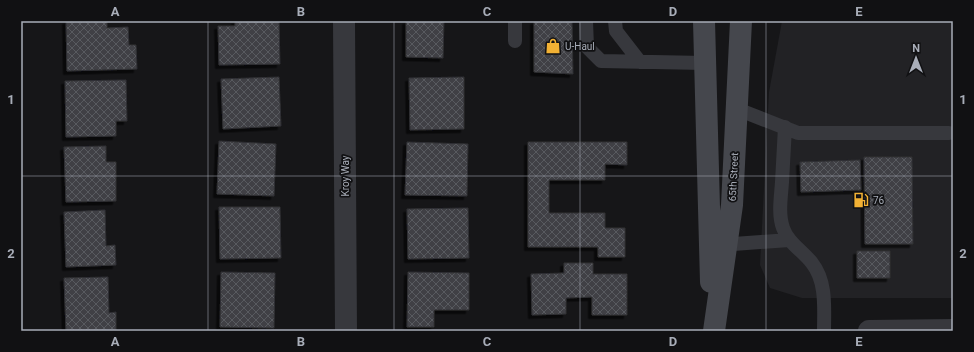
<svg xmlns="http://www.w3.org/2000/svg" width="974" height="352" viewBox="0 0 974 352" font-family="Roboto,sans-serif">
<style>
.built{fill:#222225}
.building{fill:url(#building-cross-hatch);stroke:#303034;filter:url(#shadow)}
.lines{fill:none;stroke-linecap:round;stroke-linejoin:round}
.service{stroke:#37383d;stroke-width:14}
.minor{stroke:#37383d;stroke-width:22}
.secondary{stroke:#45474d;stroke-width:22}
.grid{fill:none;stroke:#a8adb8;stroke-width:1;stroke-opacity:0.55}
.labels{text-anchor:middle;stroke-width:3.5;stroke-linejoin:round;paint-order:stroke}
.poi-label{font-size:10px;fill:#a8adb8;stroke:#111113;text-anchor:start}
.street-label{font-size:10px;fill:#a8adb8;stroke:#111113}
.neatline{fill:none;stroke:#a8adb8;stroke-width:1.5}
.grid-label{font-size:13px;text-anchor:middle;font-weight:bold;fill:#a8adb8}
</style>
<defs>
<pattern id="building-cross-hatch" width="8" height="8" patternUnits="userSpaceOnUse"><rect width="8" height="8" fill="#404145"/><path d="M0 0l8 8M0 8l8-8" fill="none" stroke="#595a5e"/></pattern>
<filter id="shadow"><feDropShadow dx="-3.5" dy="3.5" stdDeviation="0" flood-color="#0009"/></filter>
</defs>
<rect width="100%" height="100%" fill="#161618"/>
<path class="built" d="M782,21h171v277h-151l-32,-10 -10,-23 9,-173z"/>
<path class="building" d="M66,21h41v7l21,-1 1,18h7l1,24 -70,2z
M235,21h44l1,43 -61,1 -1,-39h17z
M406,21h38l-1,37 -37,-1z
M534,21h38l1,53 -39,-2z
M279,77l2,49 -58,3 -2,-50z
M464,77v52l-54,1 -1,-52z
M126,80l1,41h-11v15l-50,1 -1,-56z
M219,141l57,3 -2,52 -57,-2z
M407,142l61,2 -1,52 -62,-1z
M528,142h99v23l-22,-1v16h-56v33h56v15h20v29h-27v-10h-70z
M106,146v16h10v39l-50,1 -2,-55z
M864,157h48l1,87h-48z
M860,160l1,30 -60,2 -1,-30z
M219,207h61l1,51 -61,1z
M468,208l1,50 -61,1 -1,-50z
M105,210l1,36 9,-1 1,20 -50,2 -2,-55z
M857,251h33v27h-33z
M564,263h29v11h34v41h-35v-18l-26,1v16l-34,1 -1,-41 33,-1z
M221,272l54,1 -1,55 -54,-1z
M408,272l61,1v37h-35v17h-27z
M108,277l1,36 7,-1v18l-50,1 -2,-53z"/>
<g class="lines">
<path class="service" d="M586,21l1,26 14,14 104,2
M615,21l1,10 24,31
M515,41v-20
M737,109l61,24h151
M785,127c-1,19 -2,37 -3,55 -1,15 -4,32 1,46 5,15 20,23 29,35 15,19 12,46 12,68
M720,245l69,-5"/>
<path class="minor" d="M344,21l2,310
M869,331l84,-1"/>
<path class="secondary" d="M704,21l7,261
M714,331l18,-126 9,-184"/>
</g>
<path class="grid" d="M208,21v310M394,21v310M580,21v310M766,21v310M21,176h932"/>
<defs>
<g id="shop-bare" transform="scale(1.2)"><path d="M-5-2.5h2.3a2.7 3.5 0 0 1 5.4 0H5L5.5 6h-11ZM-1.5-2.5h3a1.5 2.3 0 0 0-3 0Z" fill="#f2b134" stroke="#111113" stroke-width="2.5" paint-order="stroke"/></g>
<g id="fuel-bare" transform="scale(1.2)"><path d="M-5.5-6h7V0h2V4h1.3V-2.5L3-4.5l.8-.8L6-3V5H2.5V1h-1V6h-7ZM-4.2-4.7v3.2H.2V-4.7Z" fill="#f2b134" stroke="#111113" stroke-width="2.5" paint-order="stroke"/></g>
</defs>
<g fill-rule="evenodd">
<use href="#shop-bare" x="553" y="46"/>
<use href="#fuel-bare" x="861" y="200"/>
</g>
<g class="labels">
<g class="poi-label">
<text x="565" y="50">U-Haul</text>
<text x="873" y="204">76</text>
</g>
<g class="street-label">
<text transform="translate(345 176) rotate(-90)" y="4">Kroy Way</text>
<text transform="translate(733 177) rotate(-87)" y="4">65th Street</text>
</g>
</g>
<rect width="974" height="352" fill="none" stroke="#111113" stroke-width="44"/>
<g transform="translate(916 58)" stroke="#111113" stroke-width="3" paint-order="stroke">
<path d="M0-3L7 15L0 10L-7 15Z" fill="#a8adb8"/>
<text y="-6" font-size="11" font-weight="bold" text-anchor="middle" fill="#a8adb8">N</text>
</g>
<rect x="22" y="22" width="930" height="308" class="neatline"/>
<g class="grid-label">
<text x="115" y="16">A</text>
<text x="301" y="16">B</text>
<text x="487" y="16">C</text>
<text x="673" y="16">D</text>
<text x="859" y="16">E</text>
<text x="11" y="104">1</text>
<text x="963" y="104">1</text>
<text x="11" y="258">2</text>
<text x="963" y="258">2</text>
<text x="115" y="346">A</text>
<text x="301" y="346">B</text>
<text x="487" y="346">C</text>
<text x="673" y="346">D</text>
<text x="859" y="346">E</text>
</g>
</svg>
